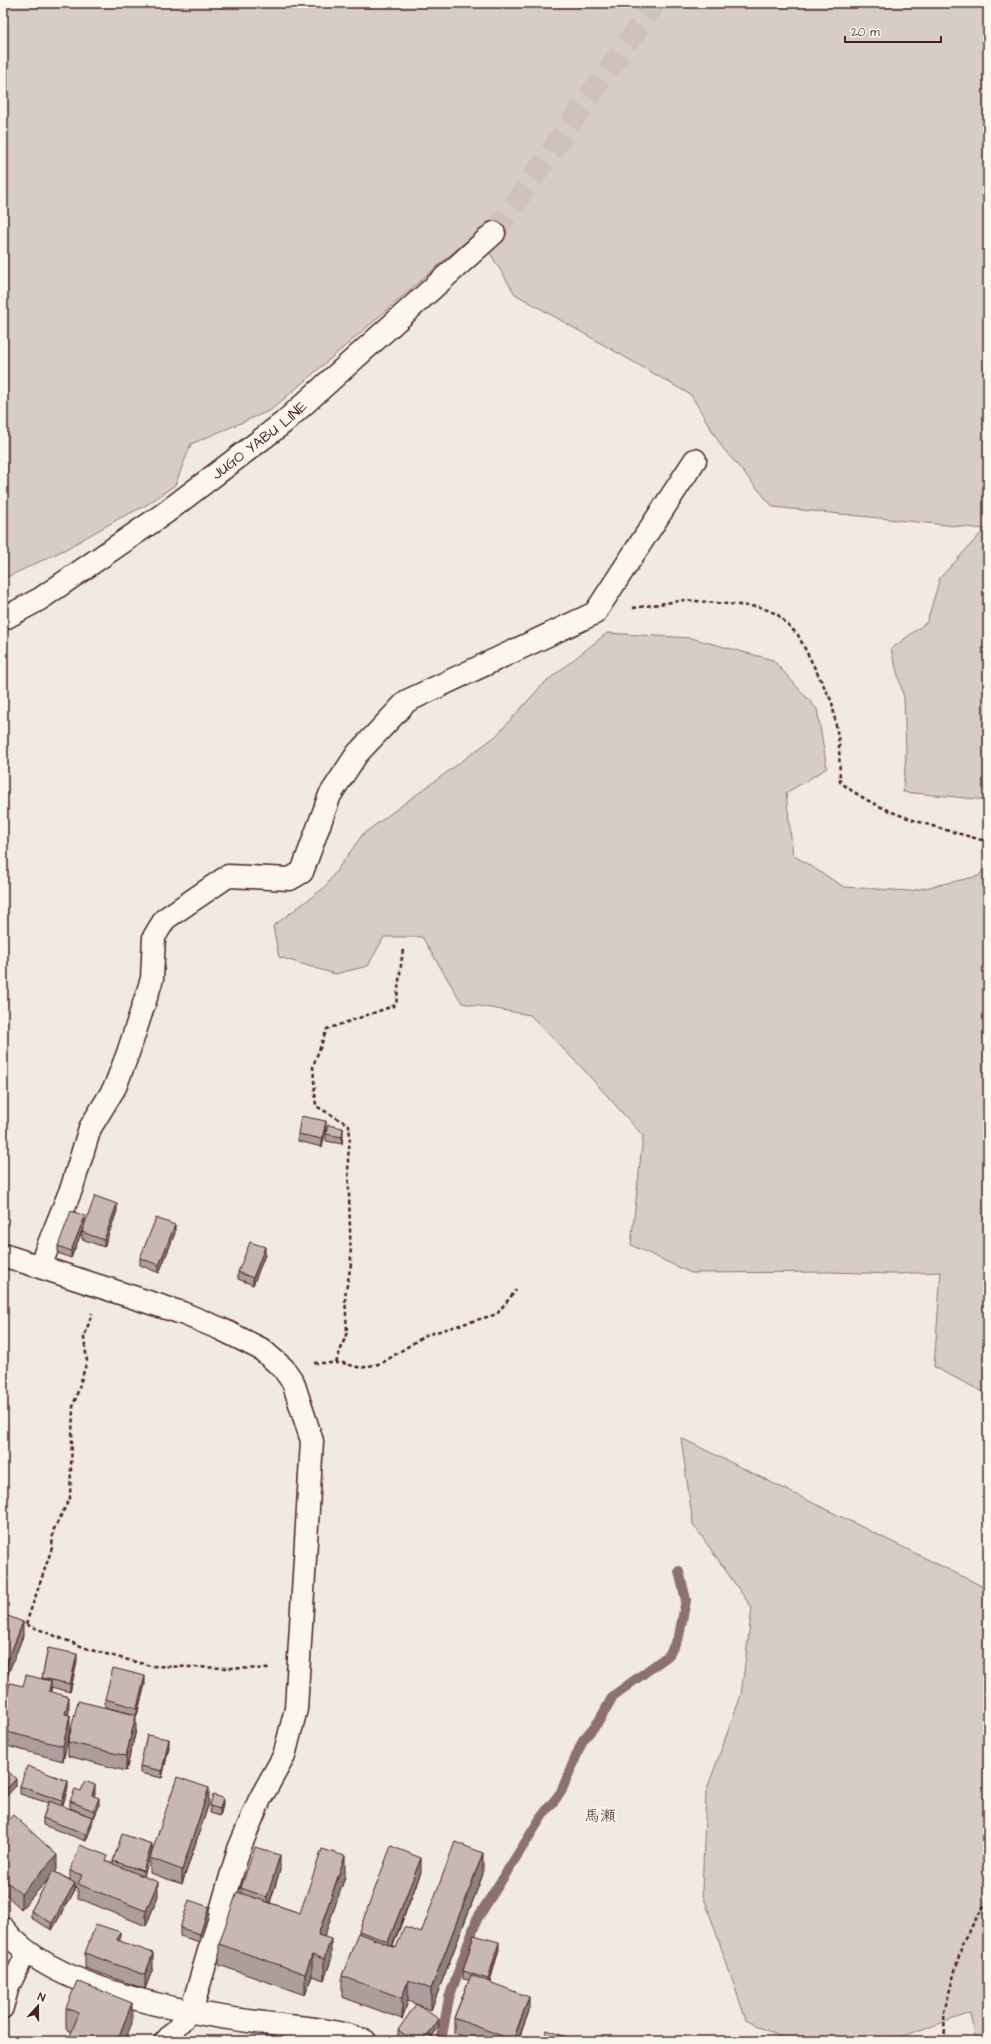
<svg xmlns="http://www.w3.org/2000/svg" width="991" height="2044" viewBox="0 0 991 2044" font-family="'Architects Daughter','Klee One',sans-serif">
<style>
.green{fill:#d8ccc6;stroke:#917678}
.lines{fill:none;stroke-linecap:round;stroke-linejoin:round}
.stream{stroke:#8c6f72;stroke-width:10}
.secondary-tunnel{stroke:#cfc1bc;stroke-width:22;stroke-dasharray:22 11;stroke-linecap:butt}
.lane-casing{stroke:#4a1f2b;stroke-width:22}
.street-casing{stroke:#4a1f2b;stroke-width:25}
.secondary-casing{stroke:#4a1f2b;stroke-width:25}
.path{stroke:#4a1f2b;stroke-width:2.5;stroke-dasharray:4 3;stroke-linecap:butt}
.lane{stroke:#fbf7ec;stroke-width:19}
.street{stroke:#fbf7ec;stroke-width:22}
.secondary{stroke:#fbf7ec;stroke-width:22}
.wall{fill:#ac9e9a;stroke:#4a1f2b}
.shaded-wall{fill:#8c817d;stroke:#4a1f2b}
.building{fill:#c8b8b3;stroke:#4a1f2b}
.labels{text-anchor:middle;stroke-width:4;stroke-linejoin:round;paint-order:stroke}
.street-label{font-size:15px;fill:#4a1f2b;stroke:#fbf7ec}
.neighbourhood-label{font-size:16px;fill:#4a1f2b;stroke:#fbf7ec}
</style>
<rect width="100%" height="100%" fill="#f0eae0"/>
<filter id="ink" filterUnits="userSpaceOnUse"><feTurbulence type="fractalNoise" baseFrequency=".025" numOctaves="2"/><feDisplacementMap in="SourceGraphic" scale="8" xChannelSelector="R" yChannelSelector="G"/><feConvolveMatrix kernelMatrix="1 2 1 2 8 2 1 2 1" color-interpolation-filters="sRGB"/></filter>
<g filter="url(#ink)">
<path class="green" d="M3,3h985v797l-85,-8 3,-39 -2,-55 -13,-49 36,-27 13,-44 45,-49 -212,-22 -51,-60 -31,-52 -176,-101 -38,-62 -206,178 -80,34 -16,41 -30,21 -25,12 -56,32 -61,29z
M607,633l84,5 82,22 44,49 10,59 -41,25 7,62 51,32 67,4 68,-15 9,-15v529l-3,3 -51,-26 7,-95 -46,2 -64,-2 -140,1 -60,-28 12,-109 -59,-66 -54,-55 -68,-12 -40,-66h-38l-16,29 -33,8 -56,-17 -6,-31 51,-38 39,-54 133,-98 47,-52z
M681,1438l307,151v452h-12l-5,-28 -65,22 -30,6h-88l-42,-21 -44,-128 4,-100 35,-97 11,-87 -59,-84z"/>
<g class="lines">
<path class="stream" d="M441,2041l8,-43 28,-79 65,-103 19,-24 22,-52 16,-19 14,-25 56,-41 10,-19 7,-36 -7,-29"/>
<path class="secondary-tunnel" d="M494,233l161,-230"/>
<g class="lane-casing">
<path id="lane" d="M3,2009l6,-21 18,-37
M164,2041l27,-29"/>
</g>
<g class="street-casing">
<path id="street" d="M3,1255l179,58 39,16 40,20 22,19 10,14 19,59 -16,268 -12,47 -24,43 -21,50 -48,163
M40,1266l32,-79 18,-59 25,-41 13,-34 24,-74 2,-42 11,-18 63,-43 62,3 12,-7 28,-77 27,-41 50,-53 188,-88 100,-153
M3,1928c47,62 187,86 261,95 33,5 70,5 101,18"/>
</g>
<g class="secondary-casing">
<g id="secondary">
<path id="s1" d="M3,619l37,-20 125,-86 118,-90 211,-190"/>
</g>
</g>
<path class="path" d="M633,608l52,-8 75,7 17,7 21,21 34,67 7,41 1,39c43,34 94,44 145,59
M314,1363h29l18,5 21,-5 44,-28 71,-21 19,-24
M336,1363l11,-31 -2,-36 6,-32 -3,-105 2,-22 -1,-12 -33,-19 -3,-40 14,-37 69,-24 7,-56
M20,1622l71,28 60,16 119,3
M26,1624l26,-76 1,-17 17,-33 3,-91 14,-46 -3,-23 8,-25
M945,2041l-1,-29 19,-71 25,-42"/>
<use href="#lane" class="lane"/>
<use href="#street" class="street"/>
<use href="#secondary" class="secondary"/>
</g>
<path class="wall" d="M326,1128l-4,19 -24,-6v-7z
M326,1134l17,2 -1,8 -16,-3z
M117,1211l-13,36 -22,-8v-7z
M85,1224l-14,34 -13,-5v-7z
M175,1233l-16,40 -19,-8v-7z
M265,1255l-12,30 -15,-6v-7z
M3,1614l20,22 -19,48h-1z
M48,1648l29,14 -7,30 -19,-5v5l18,19 -1,4 2,15 -7,31 -60,-16v-37l20,-22 19,-7z
M145,1684l-8,31 -32,-8v-8z
M136,1730l-10,41 -58,-15v-14z
M169,1747l-7,31 -22,-5v-7z
M20,1786l48,2 -6,18 30,19 -6,16 -43,-16v-7l5,-15 -28,-9z
M81,1791l14,2 -1,3 5,10 -5,12 -24,-10v-7z
M209,1803l-27,81 -32,-11v-15z
M223,1805l-3,11 -10,-3v-7z
M3,1812l1,12 53,46 -2,2 15,8v-9l38,-9 5,2v-3l39,-17 -8,32 14,20 -12,30 -68,-28v-10l-3,-1v3l-23,40 -21,-12v-7l19,-34 -29,32 -18,-17z
M280,1870l-10,33 30,10 45,-36 -21,60 7,23 -7,20 -12,-4 -7,19 -86,-30v-21l22,-51v-5z
M421,1872l-28,74 3,2 25,-15 62,-59 -52,136 -23,-9 -6,18 -60,-22v-21l17,-43v-2z
M209,1914l-9,28 -20,-6v-8z
M120,1941l33,27 -8,21 -60,-21v-15z
M499,1949l-9,33 39,29 -11,30h-42l-22,-8v-15l15,-38 -6,-1v-8z
M66,2008l66,15 -60,9 -6,-3z
M439,2026l-10,15h-26l-5,-3v-8z"/>
<path class="shaded-wall" d="M4,1063v15l-1,2v-15z
M326,1121v7l-4,19v-8z
M343,1128v8l-1,8v-7z
M117,1204v7l-13,36v-7z
M85,1216v8l-14,34v-7z
M175,1225v8l-16,40v-8z
M265,1247v8l-12,30v-7z
M23,1622v14l-19,48v-14z
M77,1654v8l-7,30v-8z
M145,1676v8l-8,31v-7z
M51,1681v15l-2,-5z
M69,1697v14l-4,17v-14z
M70,1715v15l-7,31v-15z
M136,1715v15l-10,41v-15z
M169,1739v8l-7,31v-7z
M16,1779v7l-13,14v-7z
M68,1781v7l-6,20v-7z
M95,1785v8l-3,10v-8z
M209,1788v15l-27,81v-14z
M99,1798v8l-5,12v-7z
M223,1798v7l-3,11v-7z
M4,1814v14l-1,2v-15z
M92,1817v8l-6,16v-7z
M152,1844v7l-9,28v-8z
M483,1853v21l-52,136v-21z
M57,1855v15l-36,39v-15z
M280,1855v15l-13,41v-14z
M345,1856v21l-27,78v-20z
M421,1858v14l-33,85v-15z
M158,1882v14l-12,30v-15z
M75,1883v7l-23,40v-7z
M209,1907v7l-9,28v-8z
M120,1932v15l-3,-7z
M331,1939v21l-7,20v-21z
M499,1942v7l-11,37v-7z
M153,1953v15l-8,21v-14z
M312,1955v21l-7,19v-21z
M408,1980v21l-6,18v-21z
M529,1997v14l-11,30h-5z
M132,2003v20l-7,18h-8z
M439,2019v7l-10,15h-5z"/>
<path class="building" d="M301,1116l25,5 -4,18 -24,-5z
M328,1125l15,3 -1,9 -16,-3z
M95,1196l22,8 -13,36 -22,-8z
M71,1211l14,5 -14,35 -13,-5z
M156,1218l19,7 -16,40 -19,-7z
M250,1242l15,5 -12,31 -15,-6z
M3,1614l20,8 -19,48 -1,-1z
M48,1648l29,6 -7,30 -28,-6z
M113,1668l32,8 -8,32 -32,-9z
M26,1675l25,6 -2,10 20,6 -4,17 5,1 -7,31 -60,-15v-23l7,-25 13,3z
M78,1701l58,14 -10,41 -58,-14z
M147,1735l22,4 -7,32 -22,-5z
M3,1766l13,13 -13,14z
M27,1766l41,15 -6,20 -42,-15z
M177,1777l32,11 -27,82 -32,-12z
M85,1781l10,4 -3,10 7,3 -5,13 -24,-10 5,-12 6,2z
M213,1795l10,3 -3,11 -10,-3z
M49,1801l43,16 -6,17 -43,-16z
M13,1815l44,40 -36,39 -18,-16v-52z
M122,1834l30,10 -9,27 -30,-10z
M455,1842l28,11 -52,136 -23,-9 -6,18 -60,-22 16,-43 38,15 8,-21 17,6z
M80,1845l28,11 -2,5 52,21 -12,29 -68,-27 4,-9 -12,-4z
M391,1846l30,12 -33,84 -29,-11z
M255,1847l25,8 -13,42 -26,-9z
M322,1849l23,7 -27,79 13,4 -7,20 -12,-4 -7,19 -86,-30 18,-52 63,21z
M53,1871l22,12 -23,40 -21,-12z
M189,1900l20,7 -9,27 -20,-6z
M96,1924l24,8 -3,8 36,13 -8,22 -60,-22z
M474,1935l25,7 -11,37 -25,-8z
M471,1975l58,22 -16,43 -59,-22z
M77,1981l55,22 -15,38h-49l11,-28 -13,-5z
M416,2004l23,15 -15,22h-10l-16,-11z
M547,2030l28,10 -1,1h-30z"/>
</g>
<g class="labels">
<g class="street-label">
<text dy="5" stroke="none"><textPath href="#s1" startOffset="313">JUGO YABU LINE</textPath></text>
</g>
<g class="neighbourhood-label">
<text x="600" y="1821">馬瀬</text>
</g>
</g>
<rect width="991" height="2044" fill="none" stroke="#fbf7ec" stroke-width="16"/>
<rect x="8" y="8" width="975" height="2028" fill="none" stroke="#4a1f2b" stroke-width="1.5" filter="url(#ink)"/>
<g transform="translate(38 2006) rotate(21)" stroke="#fbf7ec" stroke-width="3" paint-order="stroke">
<path d="M0-3L7 15L0 10L-7 15Z" fill="#4a1f2b"/>
<text y="-6" font-size="11" font-weight="bold" text-anchor="middle" fill="#4a1f2b">N</text>
</g>
<path d="M845 36v6h96v-6" fill="none" stroke="#4a1f2b" stroke-width="2"/>
<text x="851" y="36" font-size="12" fill="#4a1f2b" stroke="#fbf7ec" stroke-width="3" paint-order="stroke">20 m</text>
</svg>
